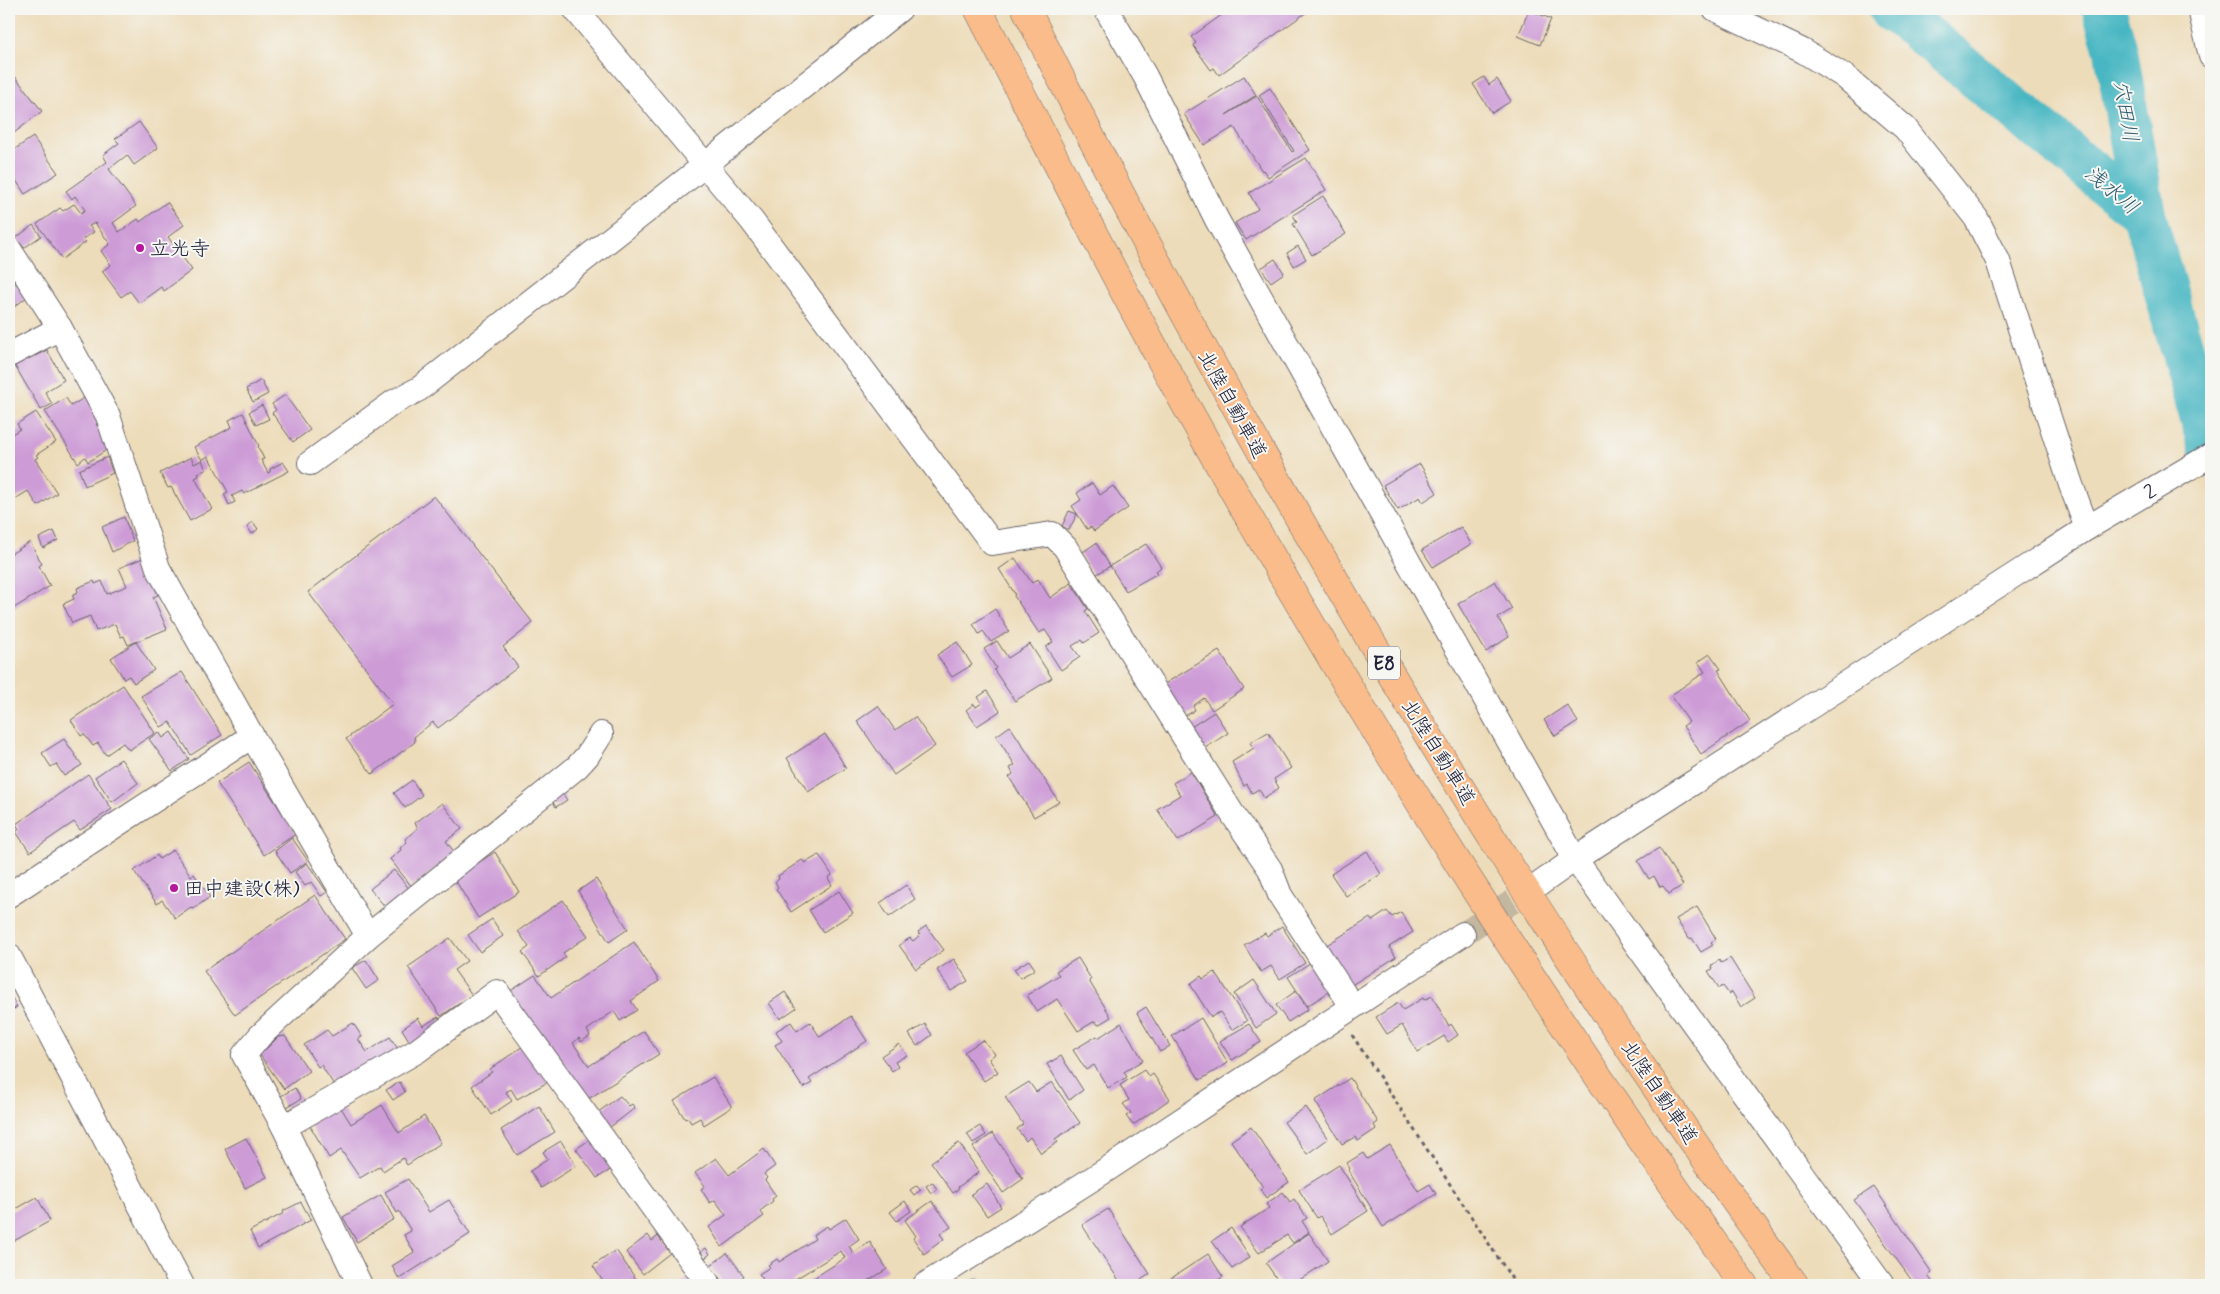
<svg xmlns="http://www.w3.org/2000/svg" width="2220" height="1294" viewBox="0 0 2220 1294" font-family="Mynerve,'Klee One',sans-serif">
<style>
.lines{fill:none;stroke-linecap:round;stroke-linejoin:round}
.river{stroke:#49b7c3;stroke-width:44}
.building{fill:#cd9cd7}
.minor-tunnel{stroke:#c4b7a0;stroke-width:24;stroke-dasharray:24 12;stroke-linecap:butt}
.minor-casing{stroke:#696367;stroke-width:26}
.motorway-casing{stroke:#696367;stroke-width:29}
.path{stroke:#696367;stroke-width:3;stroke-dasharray:4 4;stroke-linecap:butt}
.minor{stroke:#fff;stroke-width:24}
.motorway{stroke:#f9bc8a;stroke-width:28}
.poi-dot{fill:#b5179e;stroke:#f6f6f2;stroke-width:2}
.labels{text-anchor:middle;stroke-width:4;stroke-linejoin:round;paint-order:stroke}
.shield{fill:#f6f6f2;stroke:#626272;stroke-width:1}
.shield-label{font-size:19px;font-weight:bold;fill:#22223b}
.poi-label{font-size:20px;fill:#22223b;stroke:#f6f6f2;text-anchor:start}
.street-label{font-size:20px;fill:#22223b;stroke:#f6f6f2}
.water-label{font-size:21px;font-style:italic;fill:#325e71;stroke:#f6f6f2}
</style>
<rect width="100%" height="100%" fill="#f6f6f2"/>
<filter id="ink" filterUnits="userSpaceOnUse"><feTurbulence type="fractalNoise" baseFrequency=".02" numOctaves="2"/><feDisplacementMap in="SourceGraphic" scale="10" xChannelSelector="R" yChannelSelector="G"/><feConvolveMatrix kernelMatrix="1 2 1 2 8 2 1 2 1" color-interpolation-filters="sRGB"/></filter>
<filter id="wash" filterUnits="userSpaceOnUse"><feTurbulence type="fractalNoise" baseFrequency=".0096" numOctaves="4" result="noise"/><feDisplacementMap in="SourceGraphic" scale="20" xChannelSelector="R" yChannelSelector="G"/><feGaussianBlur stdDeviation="1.12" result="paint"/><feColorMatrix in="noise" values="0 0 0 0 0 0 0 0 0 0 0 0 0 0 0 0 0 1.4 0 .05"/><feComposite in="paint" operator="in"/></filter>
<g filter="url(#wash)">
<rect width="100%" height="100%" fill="#eddcb9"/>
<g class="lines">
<path class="river" d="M1890,9l25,18 229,188
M2104,9l12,42 28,164 67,236"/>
</g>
<g id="blocks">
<path class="building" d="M1230,9h81l-92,66 -5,-7 -3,2 -18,-25 3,-2 -5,-6z
M1529,10l22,9 -11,26 -22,-9z
M9,69l33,42 -33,26z
M1244,76l12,19 -30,20 31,-19 35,56 2,-1 -35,-56 11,-7 40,62 -42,27 -5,-7 -1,1 -28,-44 -30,18 -20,-31z
M1484,77l5,8 8,-6 14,22 -19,12 -19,-29z
M139,122l19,26 -24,17 -7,-10 -18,14 27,37 -23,17 6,9 19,-13 2,3 27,-20 17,23 -16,12 24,33 -28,21 -3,-4 -22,16 -9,-12 -9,6 -19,-26 9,-6 -10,-14 9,-7 -15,-21 -6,3 5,6 -11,7 3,3 -24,17 -25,-35 23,-16 3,3 11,-7 7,9 4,-3 -10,-14 -3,3 -6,-8 41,-29 -4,-7 16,-12 -4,-4z
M33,137l25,36 -33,21 -16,-24v-17z
M1306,158l20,32 -80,50 -11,-17 23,-14 -9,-16z
M1323,196l23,38 -34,21 -19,-31 4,-2 -4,-7z
M33,225l8,11 -17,12 -8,-10z
M1298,246l8,13 -12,7 -7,-13z
M1275,259l9,14 -13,9 -10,-14z
M9,275l18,22 -18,14z
M47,350l17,30 -19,12 7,12 -11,6 -26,-44 19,-11 1,1z
M261,380l7,14 -15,8 -7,-13z
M90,394l14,24 -8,6 15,23 -23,15 -3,-5 -7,6 -33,-52 21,-13 5,8z
M285,395l25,35 -17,12 -21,-29 4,-3 -4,-6z
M262,405l7,14 -13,6 -7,-13z
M36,412l20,30 -20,13 2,2 -3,2 22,34 -19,13 -10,-15 -16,10 -3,-5v-60l11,-7 -3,-5z
M243,413l16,33 -1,1 6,12 -3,1 7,13 2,-1v-3l13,-7 6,9 -45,23 -2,-3 -10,5 3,6 -6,3 -5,-11 4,-2 -20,-36 -6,4 4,10 -8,3 1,3 -4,2 17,31 -22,12 -19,-34 -3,1 -8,-15 31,-16 3,7 8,-4 -8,-13 38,-20 -3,-7z
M107,457l6,16 -28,13 -6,-16z
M1420,464l17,29 -14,9 -3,-5 -22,13 -15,-25z
M1092,483l8,12 13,-9 15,22 -34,23 -3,-4 -4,2 -15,-23 9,-6 -4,-7z
M434,496l99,127 -30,24 15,20 -80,61 -5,-6 -19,15 1,5 -43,32 -26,-35 47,-35 -85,-112z
M1069,511l8,3 -8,16 -7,-4z
M124,517l9,24 -21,11 -10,-25z
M253,522l5,7 -6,5 -5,-8z
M1461,527l10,17 -38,23 -11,-17z
M54,531l4,9 -15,8 -4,-10z
M30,542l12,22 -3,2 11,20 -36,22 -5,-8v-45z
M1096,543l14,23 -16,10 -14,-22z
M1146,544l15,23 -5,4 2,2 -32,18 -16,-25z
M143,558l15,37 -5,2 14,32 -39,16 -4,-9 -3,1 -6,-13 -19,7 -6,-15 -18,7 -9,-19 11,-5 -2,-4 6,-3 -1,-4 17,-7 1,3 7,-3 5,13 20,-8 -8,-18z
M1015,558l17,25 6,-4 12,19 21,-15 17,26 -3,2 14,22 -15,10 -2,-3 -10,6 8,11 -19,13 -15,-23 7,-5 -8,-12 -6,3 -25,-37 1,-2 -16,-25z
M1495,581l17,28 -14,9 11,19 -23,15 -28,-48z
M995,609l14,22 -18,11 -8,-11 -4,3 -6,-10z
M997,641l11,17 22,-14 22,34 -37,23 -21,-31 2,-2 -12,-19z
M136,642l18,28 -20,13 -5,-7 -5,3 -13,-21z
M957,642l15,23 -20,12 -15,-22z
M1219,651l25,38 -32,21 -8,-12 -11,8 2,4 -13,8 -21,-32z
M1710,654l11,15 -3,1 32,51 -49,33 -18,-28 6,-4 -18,-27 34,-23 -7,-10z
M182,672l40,63 -31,20 -21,-33 -9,5 -20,-31z
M123,685l32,48 -26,17 -6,-7 -17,12 -8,-12 -5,3 -9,-12 -3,2 -10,-16z
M987,691l13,20 -23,15 -11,-16 8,-6 2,3 6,-4 -4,-6z
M1567,705l11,17 -23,14 -11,-16z
M878,706l17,24 20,-13 20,29 -41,29 -37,-54z
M1214,712l14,21 -26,17 -14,-21z
M1010,726l49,76 -25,15 -25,-40 4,-3 -3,-6 5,-3 -19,-29z
M159,732l4,6 8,-6 18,27 -17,12 -23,-32z
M1268,732l23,36 -17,11 5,9 -15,10 -5,-9 -7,4 -5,-9 -3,2 -12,-24 22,-14 -4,-5z
M825,734l21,34 -38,24 -21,-34z
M64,739l18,26 -18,11 -8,-12 -5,3 -9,-14z
M121,759l17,24 -26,19 -17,-25z
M249,762l47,72 -32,21 -47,-72z
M1191,772l27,45 -40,24 -21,-32 23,-14 -7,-12z
M88,774l24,35 -32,21 -6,-8 -44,30 -14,-20 3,-3 -3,-5z
M412,780l10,15 -17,13 -11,-15z
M560,790l7,10 -11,7 -7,-10z
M442,803l20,26 -16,12 9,12 -43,34 -22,-28 11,-9 -1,-2 7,-6 -2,-3 13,-11 -3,-5z
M292,838l16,23 -18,12 -15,-22z
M1659,848l24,37 -14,9 -6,-8 -3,1 -6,-11 -5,3 -11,-18z
M173,850l18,26 3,-2 16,23 -17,12 -2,-2 -16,11 -13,-18 -5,4 -23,-33 23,-16 2,4z
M1367,851l14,23 -35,22 -15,-22z
M495,852l24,40 -41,26 -24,-40z
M819,855l13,20 -4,3 4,7 -41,27 -15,-23 2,-2 -3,-5 4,-3 -1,-3 24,-16 3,3z
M307,863l20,29 -6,4 -10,-14 -6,4 -10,-14z
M394,870l16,20 -23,19 -17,-20z
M596,879l32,50 -19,13 -31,-51z
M906,885l9,14 -26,18 -9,-14z
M839,891l14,22 -30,19 -14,-22z
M315,895l30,44 -110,76 -31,-44z
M563,900l25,36 -25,17 3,4 -27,19 -17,-24 7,-5 -11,-16z
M1697,907l19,32 -5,3 2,3 -12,7 -9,-14 -3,1 -13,-20z
M1387,911l5,6 9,-5 12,20 -24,15 7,10 -46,29 -25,-40 45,-28 2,3z
M492,919l11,17 -23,16 -12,-17z
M926,926l18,24 -28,19 -17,-24 11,-7 3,3 7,-6 -2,-3z
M1282,926l23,37 -25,16 -9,-13 -10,6 -17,-27 21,-12 2,3z
M450,938l17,23 -13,9 18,25 -31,21 -33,-49z
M634,942l25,39 -28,20 6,9 -17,11 -6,-10 -27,19 3,6 -9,6 -2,-4 -6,5 16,23 55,-35 15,23 -74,47 -76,-109 26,-17 16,23z
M1078,958l13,21 -2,2 22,36 -13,8 -3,-4 -17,10 -21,-32 -20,13 -10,-17 32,-20 -3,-4z
M1730,958l25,40 -14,9 -9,-15 -3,2 -6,-8 -4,2 -11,-17 5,-2 -2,-3 8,-6 2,3z
M954,959l14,22 -17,10 -14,-21z
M1316,959l19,29 -28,18 -19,-29z
M366,960l13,20 -13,9 -14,-21z
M1029,960l6,9 -15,9 -6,-9z
M1215,972l32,49 -15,9 -12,-18 -9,5 -21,-33 11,-8 2,3z
M1254,980l22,34 -20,14 -22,-34z
M1296,991l12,18 -20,13 -12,-17z
M785,992l11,16 -16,11 -11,-16z
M9,993l8,14 -8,5z
M1432,996l17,30 2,-2 7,11 -10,7 -4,-6 -26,16 -16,-27 -15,9 -11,-17 22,-14 5,7 20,-12 1,2z
M1146,1007l24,39 -10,6 -23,-39z
M851,1016l16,25 -58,38 3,4 -9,5 -28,-43 7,-4 -6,-10 15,-9 6,9 13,-9 10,15z
M438,1017l7,10 -32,20 -11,-18 16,-11 5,8z
M1201,1018l27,45 -28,17 -28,-44z
M353,1023l9,14 -4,2 9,13 23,-15 10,15 -62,39 -17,-26 -3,2 -14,-22 23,-15 5,6z
M1121,1023l22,37 -19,12 3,5 -19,11 -14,-23 -8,5 -13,-20 24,-14 1,2z
M925,1024l7,11 -15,11 -8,-12z
M1249,1024l12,18 -29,18 -12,-19z
M285,1036l24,35 -25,18 -24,-34 18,-18z
M983,1040l12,14 -6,5 9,13 -14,9 -20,-29z
M526,1044l24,37 -33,18 -6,-10 -5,3 6,9 -21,14 -19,-29 20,-14 -2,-3z
M899,1044l8,11 -12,7 3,5 -6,4 -11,-15z
M1061,1056l22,34 -14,10 -22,-36z
M1144,1070l5,7 4,-3 17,25 -37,26 -7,-9 5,-3 -8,-9 6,-4 -9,-15z
M713,1077l19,30 -28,18 -4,-7 -9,5 -3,-5 -3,1 -11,-18z
M1350,1078l28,44 -4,3 2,4 -18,12 -3,-4 -13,7 -27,-43z
M400,1082l5,10 -12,8 -7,-10z
M1029,1082l7,10 16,-10 28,41 -25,16 3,3 -17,11 -11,-16 -4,4 -9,-12 6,-5 -18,-27z
M295,1088l6,11 -16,9 -6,-11z
M620,1096l9,10 3,-2 3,4 -26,20 -12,-15z
M382,1105l17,28 25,-17 17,27 -34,22 -4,-7 -20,13 -3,-5 -20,12 -19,-28 -12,8 -20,-34 31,-18 11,18z
M539,1106l16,26 -38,23 -16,-25z
M1306,1107l22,32 -21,15 -23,-32z
M980,1126l6,9 -13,8 -6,-9z
M1251,1127l38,55 -23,16 -6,-9 3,-2 -32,-46z
M993,1133l30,46 -20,14 -30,-46z
M246,1138l21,39 -22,11 -20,-39z
M592,1138l20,31 -15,9 -21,-29z
M561,1141l15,25 -35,22 -11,-17 18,-12 -5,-7z
M959,1143l20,29 -21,15 1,2 -6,4 -22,-31z
M1390,1145l28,46 12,-7 6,10 -53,33 -35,-57 2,-1 -3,-6 16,-10 4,6z
M764,1149l11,17 -11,8 3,4 -2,2 11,16 -4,3 1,2 -13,10 4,5 -42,31 -13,-20 17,-12 -11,-15 -5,3 -9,-14 4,-3 -10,-13 21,-15 13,17z
M1339,1165l29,46 -36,23 -12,-18 -3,2 -18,-28z
M408,1179l21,33 20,-12 21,34 -71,45 -7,-13 22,-14 -10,-17 7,-4 -12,-20 -2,2 -12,-21z
M932,1182l5,7 -6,4 -5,-7z
M987,1184l14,23 -14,9 -16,-22z
M917,1185l4,5 -7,5 -4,-5z
M1874,1187l58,86 -4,3 7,9h-20l-61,-85z
M1283,1192l7,10 4,-3 13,19 -5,3 7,11 -16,11 -6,-8 -28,18 -19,-26 29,-19 -3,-4z
M381,1195l13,24 -37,23 -14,-25z
M37,1197l13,24 -40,22 -1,-30z
M905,1201l6,10 -14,10 -7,-9z
M932,1201l19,26 -11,7 4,5 -20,15 -11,-16 3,-2 -11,-16z
M301,1202l10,18 -53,28 -8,-17 34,-18 -1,-2z
M1108,1209l42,65 -17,11h-11l-40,-60z
M846,1218l13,21 -10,7 4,7 17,-11 17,27 -25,16h-59l42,-27 -4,-7 -49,30 1,2 -3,2h-23l-8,-11 11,-7 -2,-2 9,-6 2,3 36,-23 -2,-4 14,-9 2,3z
M1231,1228l19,29 -18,12 -20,-28z
M1309,1233l19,28 -36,24h-11l-15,-22z
M648,1235l4,6 6,-5 12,17 -27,21 -17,-22z
M706,1248l4,6 -5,4 -4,-6z
M616,1250l24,35h-40l4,-2 -11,-17z
M727,1253l17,23 -12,9h-7l-15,-19z
M1208,1254l15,23 -13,8h-49z
M692,1277l6,8h-17z
M974,1279l4,6h-14z"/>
</g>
</g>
<g filter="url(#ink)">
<use href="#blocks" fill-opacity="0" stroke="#696367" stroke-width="1"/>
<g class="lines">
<path class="minor-tunnel" d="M1463,934l78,-51"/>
<g class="minor-casing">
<g id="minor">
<path d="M575,9l177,212 240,322 60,-9 13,13 170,271 35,51 10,26 72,111"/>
<path d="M1106,9l39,67 72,144 358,639 307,426"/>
<path d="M1715,9l88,42 41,25 61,52 71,90 22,43 73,224 16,43"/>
<path d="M2200,9l11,47"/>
<path d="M9,249l51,79 48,88 50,152 94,168 116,200 -108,100 -16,19 40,72 76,158"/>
<path d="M9,355l51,-27"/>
<path d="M310,463l84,-61 25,-13 286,-224 195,-156"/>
<path id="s1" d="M1541,883l34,-24 512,-331 124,-73"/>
<path d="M9,895l243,-159"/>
<path d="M368,936l209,-169 10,-11 14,-22"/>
<path d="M9,956l173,329"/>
<path d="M284,1127l133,-76 80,-59 212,293"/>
<path d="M925,1285l178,-113 360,-238"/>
</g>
</g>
<g class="motorway-casing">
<path id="motorway" d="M978,9c69,135 138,271 212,404 167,301 353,593 554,872
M1026,9c222,445 477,874 769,1276"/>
</g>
<path class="path" d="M1352,1035l164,250"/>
<use href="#minor" class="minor"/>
<use href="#motorway" class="motorway"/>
</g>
</g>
<g class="poi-dot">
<circle cx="140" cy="248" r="5"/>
<circle cx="174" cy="888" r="5"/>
</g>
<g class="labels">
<rect class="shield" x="1368" y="646.5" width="32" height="33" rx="4"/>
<g class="shield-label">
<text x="1384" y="670">E8</text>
</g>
<g class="poi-label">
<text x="150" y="255">立光寺</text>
<text x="184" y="895">田中建設(株)</text>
</g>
<g class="street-label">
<text transform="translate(1233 404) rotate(61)" y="7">北陸自動車道</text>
<text dy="7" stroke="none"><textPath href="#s1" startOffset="724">2</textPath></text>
<text transform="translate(1439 752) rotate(58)" y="7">北陸自動車道</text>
<text transform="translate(1660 1092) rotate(56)" y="7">北陸自動車道</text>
</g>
<g class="water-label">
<text transform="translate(2126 111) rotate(80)" y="7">穴田川</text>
<text transform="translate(2112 190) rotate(40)" y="7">浅水川</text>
</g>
</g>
<rect width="2220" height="1294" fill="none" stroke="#f6f6f2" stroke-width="30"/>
</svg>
